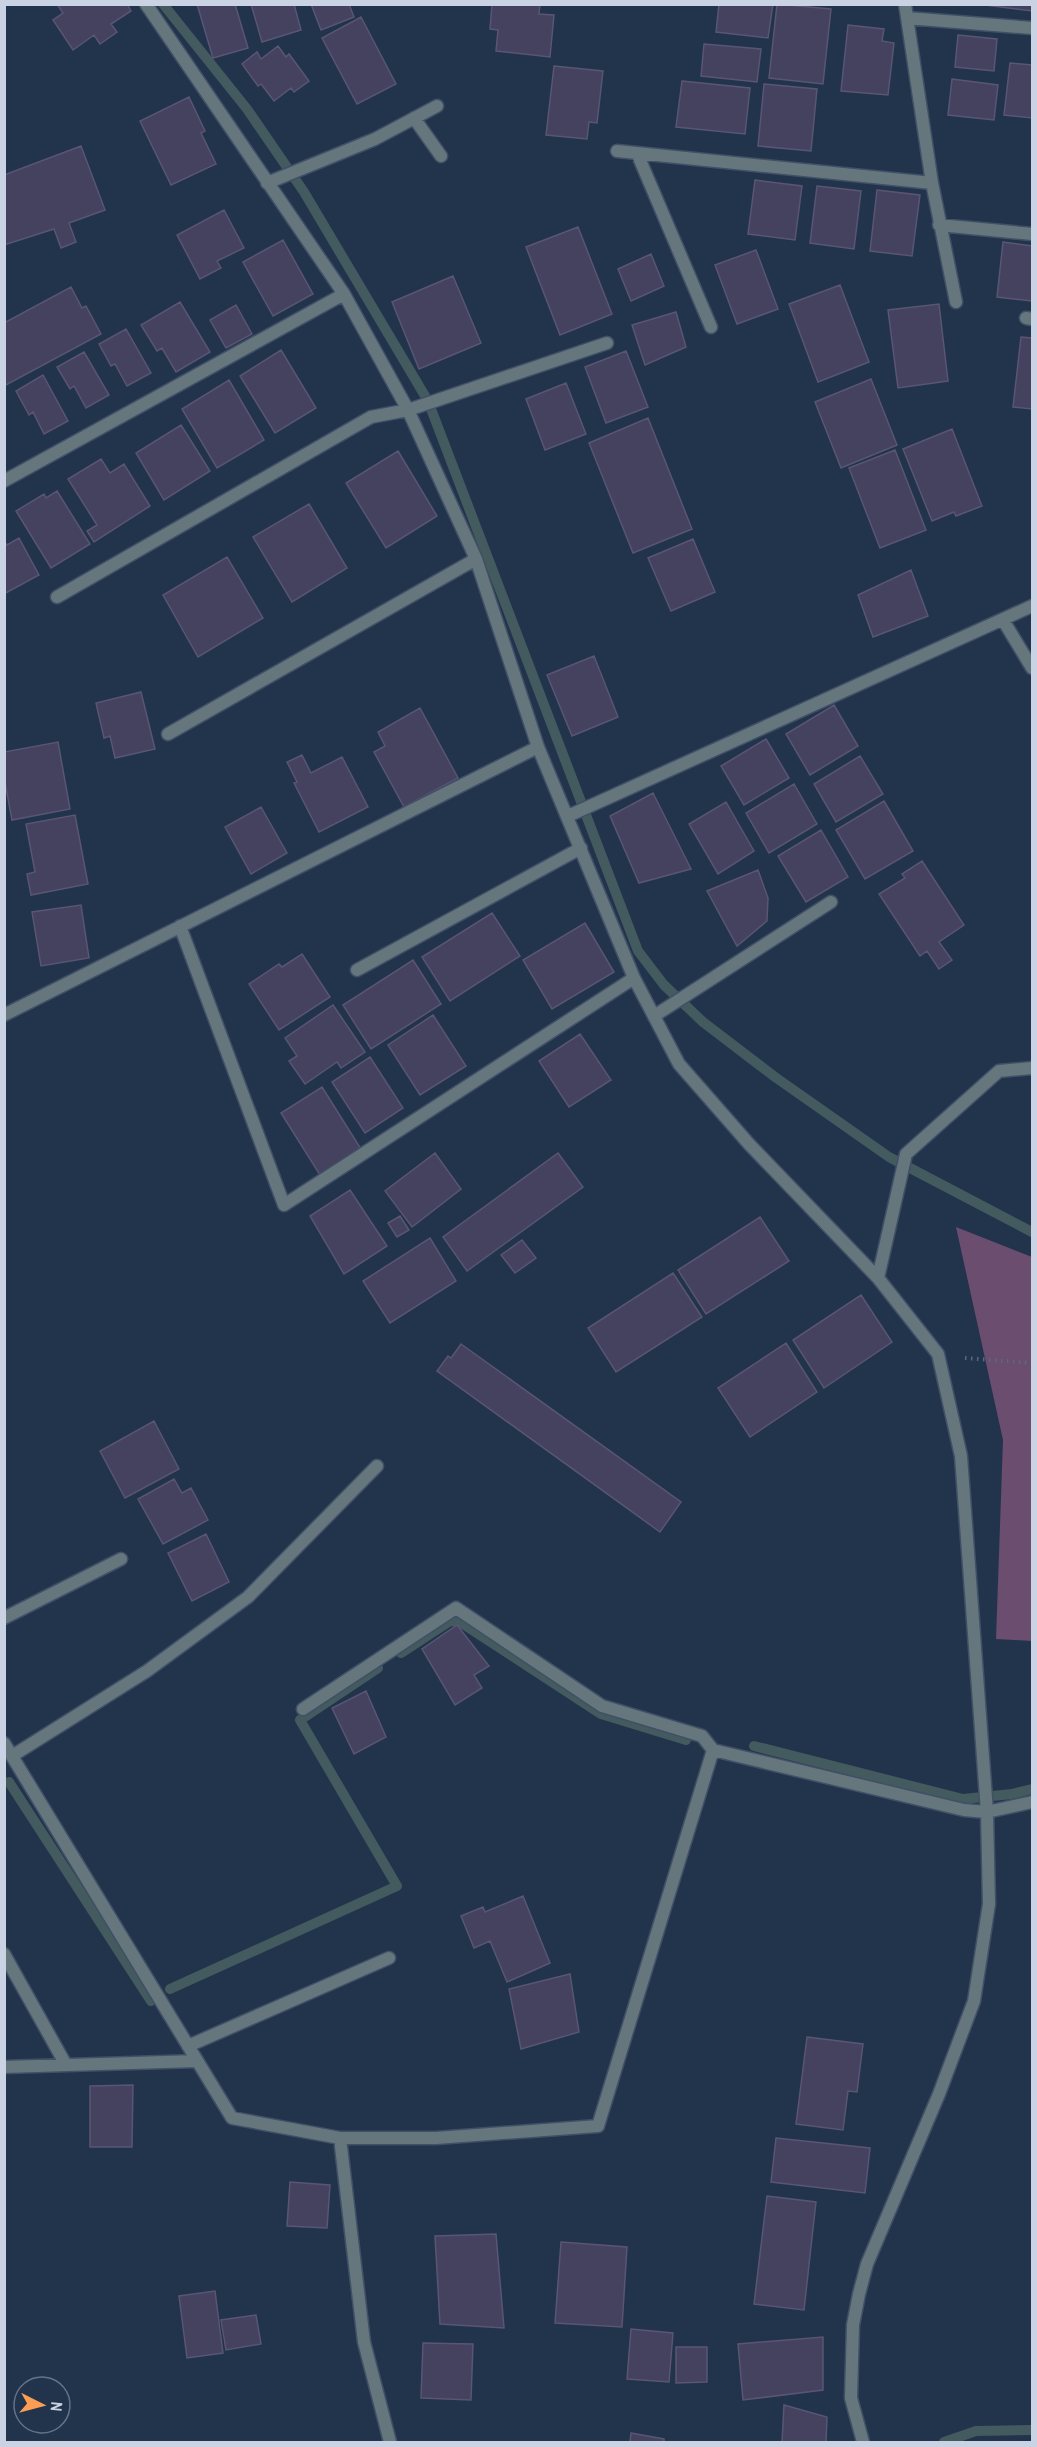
<svg xmlns="http://www.w3.org/2000/svg" width="1037" height="2447" viewBox="0 0 1037 2447" font-family="'Archivo Narrow',sans-serif">
<style>
.green{fill:#6a4d6f}
.lines{fill:none;stroke-linecap:round;stroke-linejoin:round}
.stream{stroke:#435a5f;stroke-width:10}
.building{fill:#45425f;stroke:#595574;stroke-width:1.5}
.lane-casing{stroke:#405067;stroke-width:15}
.street-casing{stroke:#405067;stroke-width:15}
.path{stroke:#5a697f;stroke-width:4;stroke-dasharray:1.5 4.5;stroke-linecap:butt}
.lane{stroke:#66767d;stroke-width:12}
.street{stroke:#66767d;stroke-width:12}
</style>
<rect width="100%" height="100%" fill="#22334c"/>
<path class="green" d="M956,1227l76,30v384l-36,-2 7,-199z"/>
<g class="lines">
<path class="stream" d="M163,4l84,105 57,83 124,209 210,550 26,34 39,37 72,55 114,80 143,75
M401,1653l49,-32 10,1 141,92 85,26
M754,1746l209,53 49,-5 20,-5
M9,1782l142,219
M170,1989l227,-103 -97,-166 78,-52
M944,2442l32,-11 56,-1"/>
</g>
<path class="building" d="M57,4h70l4,7 -20,13 6,8 -17,12 -6,-9 -21,15 -20,-30 10,-7z
M197,4h38l13,44 -35,10z
M251,4h43l7,26 -39,12z
M311,4h38l5,13 -33,13z
M492,4h48l-1,10 15,1 -4,42 -54,-6 2,-21 -8,-1z
M719,4h54l-5,34 -52,-6z
M777,4l54,5 -8,75 -54,-6z
M977,4h55v7z
M361,17l35,67 -39,20 -35,-66z
M848,25l36,4 -2,12 12,2 -6,52 -47,-4z
M958,35l39,4 -3,32 -39,-4z
M704,44l57,5 -4,33 -56,-6z
M278,46l8,11 3,-3 20,27 -15,11 -3,-4 -17,13 -13,-17 -3,2 -16,-22 15,-12 4,7z
M1010,63l22,2v53l-28,-3z
M554,66l49,5 -6,52 -8,-1 -2,17 -41,-4z
M952,79l46,6 -4,35 -46,-5z
M682,81l68,7 -5,46 -69,-7z
M764,84l53,5 -6,62 -53,-5z
M189,97l16,34 -4,2 15,31 -45,21 -31,-64z
M81,146l24,64 -36,13 7,19 -15,6 -7,-19 -50,16v-70z
M755,180l47,6 -7,54 -47,-6z
M817,186l44,5 -7,58 -44,-6z
M877,190l43,5 -8,61 -42,-5z
M224,210l20,38 -27,13 4,7 -21,11 -23,-44z
M578,227l34,87 -52,21 -34,-88z
M283,240l30,54 -40,22 -30,-54z
M1003,242l29,4v55l-35,-4z
M756,250l22,59 -41,15 -22,-59z
M651,254l13,32 -33,15 -13,-32z
M453,276l28,67 -62,26 -27,-67z
M840,285l29,77 -51,20 -29,-78z
M71,287l11,21 4,-2 15,28 -97,52v-63z
M180,302l30,50 -34,20 -14,-24 -5,3 -16,-26z
M939,304l9,77 -50,7 -10,-78z
M236,305l16,29 -26,14 -16,-28z
M676,312l10,35 -41,18 -13,-40z
M126,329l25,44 -24,13 -12,-22 -4,2 -12,-22z
M1021,337l11,1v71l-19,-2z
M281,350l35,58 -41,25 -35,-57z
M626,351l22,56 -42,16 -21,-56z
M84,352l25,43 -23,13 -12,-22 -4,3 -13,-22z
M43,375l25,46 -24,13 -11,-22 -4,3 -13,-24z
M871,379l26,66 -56,23 -26,-66z
M229,380l35,60 -47,28 -35,-59z
M566,383l20,51 -41,16 -19,-51z
M648,418l44,111 -59,24 -44,-110z
M181,425l29,46 -46,29 -28,-47z
M952,429l30,77 -26,10 -2,-4 -22,9 -29,-72z
M895,450l31,80 -46,18 -31,-80z
M398,451l39,65 -51,32 -40,-65z
M101,459l9,14 14,-9 26,42 -56,36 -7,-11 10,-6 -29,-46z
M57,491l33,53 -39,24 -35,-57 28,-17 2,4z
M309,504l38,64 -55,34 -39,-65z
M19,538l20,37 -35,19v-53l3,4z
M693,539l22,53 -44,19 -23,-53z
M227,557l36,61 -65,39 -35,-62z
M911,570l17,46 -55,21 -15,-42z
M594,656l24,61 -46,19 -25,-61z
M141,692l14,57 -40,9 -5,-22 -6,2 -8,-35z
M834,705l24,41 -48,29 -24,-41z
M420,708l38,70 -54,29 -30,-55 11,-6 -7,-14z
M766,739l23,39 -45,27 -23,-39z
M58,742l12,67 -58,11 -8,-43v-25z
M302,755l9,18 31,-16 26,50 -49,25 -25,-49 3,-1 -10,-20z
M860,756l23,38 -47,28 -22,-38z
M794,784l23,40 -48,29 -23,-40z
M653,793l38,76 -52,14 -29,-67z
M884,801l29,50 -48,28 -29,-49z
M726,802l28,49 -36,23 -29,-50z
M261,807l26,46 -36,21 -26,-47z
M75,815l13,69 -57,11 -4,-21 8,-2 -9,-48z
M821,830l27,47 -42,25 -28,-46z
M922,861l42,64 -25,17 13,18 -13,9 -12,-18 -7,5 -41,-62 26,-16 -3,-4z
M758,870l10,28 -1,23 -30,25 -30,-55z
M81,905l8,53 -48,8 -9,-54z
M492,913l28,43 -70,45 -28,-44z
M585,923l29,49 -62,37 -29,-49z
M302,954l28,43 -51,33 -30,-46 30,-20 3,3z
M413,960l28,44 -70,45 -28,-44z
M333,1005l32,47 -24,16 -4,-6 -32,22 -16,-23 8,-5 -12,-18z
M433,1015l33,51 -46,29 -32,-50z
M580,1034l31,46 -42,27 -30,-46z
M370,1057l33,51 -38,25 -33,-51z
M322,1087l39,62 -41,26 -39,-62z
M435,1153l26,36 -49,38 -27,-36z
M558,1153l25,34 -116,84 -24,-34z
M350,1190l37,56 -43,28 -34,-58z
M400,1216l9,14 -12,7 -9,-14z
M760,1217l29,44 -83,53 -28,-44z
M430,1238l26,43 -66,42 -27,-42z
M522,1240l14,18 -21,15 -14,-18z
M673,1273l29,44 -86,55 -28,-44z
M861,1295l31,47 -68,46 -31,-48z
M786,1343l31,49 -67,45 -32,-49z
M461,1344l220,158 -21,30 -223,-161 11,-15 3,2z
M154,1421l25,48 -54,29 -25,-47z
M174,1479l8,14 9,-5 17,32 -45,24 -25,-45z
M206,1534l23,48 -37,19 -24,-48z
M457,1625l32,41 -15,9 8,13 -27,17 -33,-56z
M366,1691l20,46 -32,17 -22,-46z
M523,1896l27,67 -43,19 -17,-41 -16,7 -13,-32 22,-9 2,5z
M570,1974l9,58 -58,17 -12,-60z
M807,2037l56,7 -6,48 -9,-1 -5,39 -47,-6z
M133,2085l-1,62h-42v-61z
M776,2138l94,10 -5,45 -94,-11z
M290,2182l40,3 -3,43 -40,-2z
M767,2196l49,6 -12,108 -50,-6z
M496,2234l8,94 -64,-4 -5,-88z
M561,2242l66,5 -5,80 -67,-4z
M215,2291l8,62 -36,5 -8,-62z
M256,2315l5,29 -35,6 -5,-30z
M631,2329l42,4 -4,49 -42,-3z
M823,2337v53l-80,10 -5,-56z
M423,2343l50,1 -2,56 -50,-2z
M676,2347h31v35l-31,1z
M784,2405l43,12 -1,25h-44z
M631,2433l33,6v3h-34z"/>
<g class="lines">
<g class="lane-casing">
<path id="lane" d="M654,1016l177,-114"/>
</g>
<g class="street-casing">
<path id="street" d="M146,4l198,290 64,116 68,149 62,188 96,231 45,86 70,80 129,134 60,76 23,102 26,356 2,92 -15,97 -35,93 -72,170 -8,30 -6,31 -2,73 12,44
M905,4l27,179 24,119
M907,18l125,10
M414,118l27,38
M617,151l315,32
M637,153l74,174
M267,183l108,-44 62,-33
M939,225l93,9
M1026,318l6,1
M4,481l340,-187
M57,597l314,-180 37,-7 199,-67
M1003,620l29,48
M168,734l308,-175
M568,816l464,-210
M180,926l104,279 350,-227
M357,970l224,-122
M4,1015l534,-268
M878,1278l28,-124 93,-83 33,-3
M4,1618l117,-59
M303,1709l153,-101 146,98 100,30 11,14
M4,1743l228,375 108,20 24,204 26,100
M12,1756l135,-85 101,-74 129,-131
M4,1954l62,111
M188,2046l201,-88
M4,2067l193,-6
M340,2138h96l162,-12 115,-376 251,60 23,2 45,-10"/>
</g>
<path class="path" d="M965,1358l67,5"/>
<use href="#lane" class="lane"/>
<use href="#street" class="street"/>
</g>
<rect width="1037" height="2447" fill="none" stroke="#c9d3e3" stroke-width="12"/>
<g transform="translate(42 2405) rotate(96)"><circle r="28" fill="#22334c" stroke="#657388" stroke-width="1.5"/>
<path d="M0-4.5L10 22L0 15L-10 22Z" fill="#fc9d53"/>
<text y="-9" font-size="16" font-weight="bold" text-anchor="middle" fill="#c9d3e3">N</text>
</g>
</svg>
